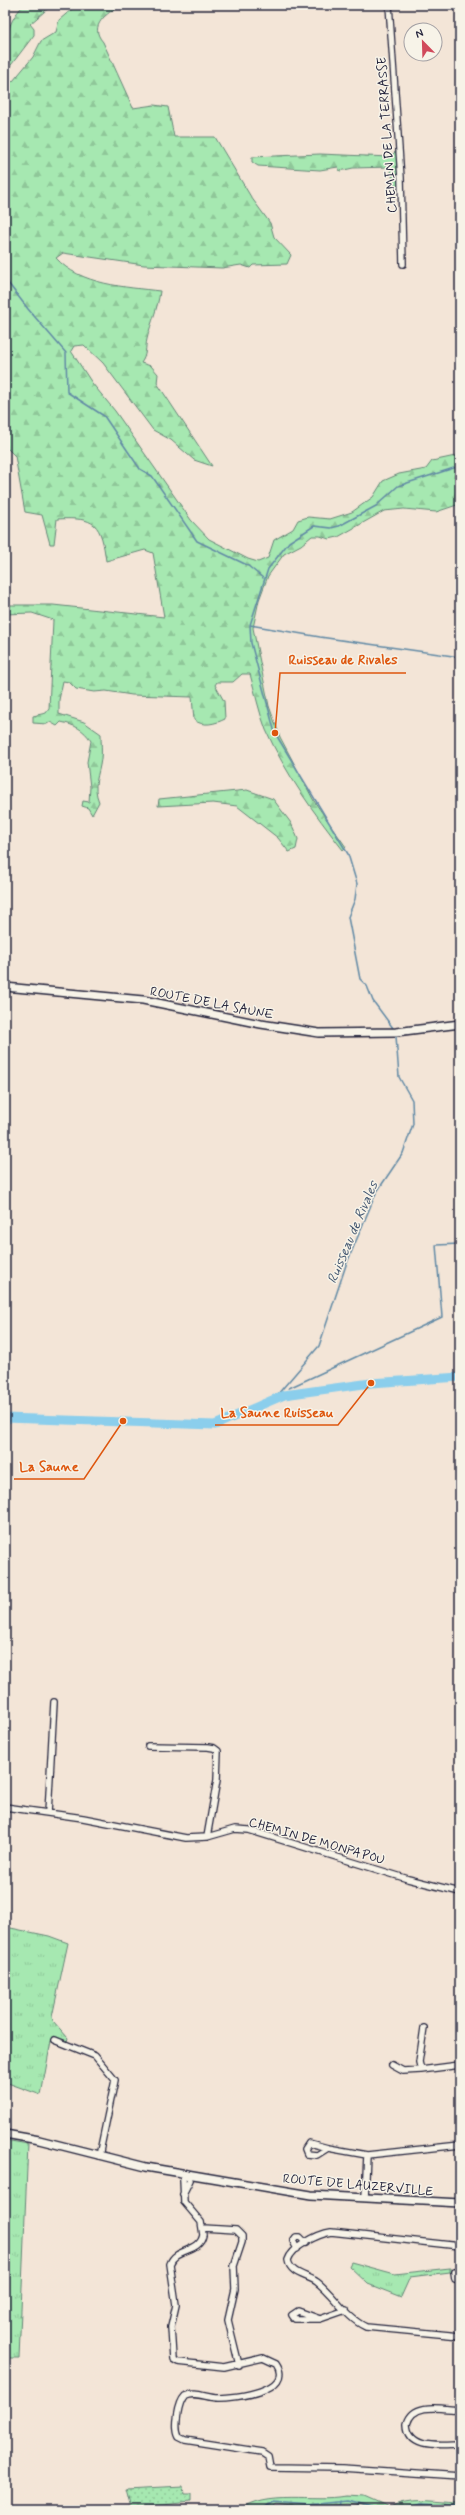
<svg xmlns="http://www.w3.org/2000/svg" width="465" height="2515" viewBox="0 0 465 2515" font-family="Mynerve,sans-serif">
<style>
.grass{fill:url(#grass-tufts);stroke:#648576}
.forest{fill:url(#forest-firs);stroke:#648576}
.garden{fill:url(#garden-dots);stroke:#648576}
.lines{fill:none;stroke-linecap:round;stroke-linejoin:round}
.stream{stroke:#6189a5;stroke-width:1.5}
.river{stroke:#8bceec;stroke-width:9}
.minor-casing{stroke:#22223b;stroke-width:8}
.tertiary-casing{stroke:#22223b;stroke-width:10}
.minor{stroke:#f7f3e8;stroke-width:5.5}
.tertiary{stroke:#f7f3e8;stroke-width:7}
.labels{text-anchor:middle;stroke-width:3;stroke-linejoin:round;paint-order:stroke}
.street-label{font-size:13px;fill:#22223b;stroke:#f7f3e8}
.water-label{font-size:14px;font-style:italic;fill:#425670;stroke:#f7f3e8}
.leader{fill:none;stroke:#de560e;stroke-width:1.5}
.callout-dot{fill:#de560e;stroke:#f7f3e8;stroke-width:1.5}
.callout-label{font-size:14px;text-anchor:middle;font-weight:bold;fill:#de560e;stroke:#f7f3e8;stroke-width:3;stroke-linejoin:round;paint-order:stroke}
</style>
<defs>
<pattern id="grass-tufts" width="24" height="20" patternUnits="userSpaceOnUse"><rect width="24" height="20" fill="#a6e8b1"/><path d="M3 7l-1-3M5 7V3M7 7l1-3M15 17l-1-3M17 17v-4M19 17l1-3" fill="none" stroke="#8fc799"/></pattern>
<pattern id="forest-firs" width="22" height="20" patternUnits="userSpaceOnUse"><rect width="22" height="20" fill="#a6e8b1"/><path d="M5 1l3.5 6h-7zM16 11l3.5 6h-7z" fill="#8fc799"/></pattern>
<pattern id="garden-dots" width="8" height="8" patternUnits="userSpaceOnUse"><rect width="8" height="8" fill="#a6e8b1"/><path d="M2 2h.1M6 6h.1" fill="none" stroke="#8fc799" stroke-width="1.8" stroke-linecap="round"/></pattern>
</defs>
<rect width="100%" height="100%" fill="#f3e5d7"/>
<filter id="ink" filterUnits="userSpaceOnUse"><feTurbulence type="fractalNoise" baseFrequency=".025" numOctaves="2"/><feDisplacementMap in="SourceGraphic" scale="8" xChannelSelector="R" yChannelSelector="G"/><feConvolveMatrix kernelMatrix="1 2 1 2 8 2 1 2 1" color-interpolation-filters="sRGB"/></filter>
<g filter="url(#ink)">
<path class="grass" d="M6,1927l43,9 19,7 -16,74 1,4 15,17 -3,9 -14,-6 -10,54 -36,-13z
M5,2140l23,4 -9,214h-14z
M351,2262l44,12 55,-6v4l-40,5 -9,20 -33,-13 -19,-18z"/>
<path class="forest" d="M24,5h28l-22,19 4,5v6l-29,38c0,-26 -1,-49 19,-68z
M72,5h48c-13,9 -32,20 -17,37l30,66 21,-3 14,2 6,30h41l36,60 19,26 4,14 17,18 -4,9 -34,1 -3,3 -9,-3 -19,3 -78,-3 -81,-12 -7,5c24,27 70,29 104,33 -2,17 -9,31 -13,48 -2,9 0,16 -6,24l10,3 7,8 -1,9 55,83 -18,-6 -23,-20 -18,-10 -50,-67 -19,-18 -10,1 -3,5 21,32 23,28 76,109 18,19 39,20 10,3 10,-4 6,-18 19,-11 5,-9 10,-3 22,2 22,-7 21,-15 10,-16 16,-7 27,-5 6,-8 28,-6v49l-24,8 -32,-3 -20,2 -46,26 -9,2 -9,-3h-8l-11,9 -17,9 -16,22 -9,24 -6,28 16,78 11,31 34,64 32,46 -3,3c-29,-37 -58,-77 -77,-120 -7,-18 -11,-38 -16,-56h-8l-9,8h-16l-2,3 9,16 1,18c-10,5 -22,8 -31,1l-2,-23 -60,-2 -26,-4 -12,1 -18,-3 -7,-7 -6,-1 -4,19v14l25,8 17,12c0,9 1,17 0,25 -2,17 -9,26 -2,43l-7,13 -4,-7 -6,-2 1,-5 6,1 1,-15 -3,-25 4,-21c-7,-12 -17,-16 -30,-19l-4,4 -7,-4 -3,2 -14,-1v-7l13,-3 3,-4 4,-89 -21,-7 -27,1v-9h48l111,12 -11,-64 -8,-3 -39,11c-5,-38 -10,-44 -49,-42l-3,25h-4l-8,-29 -17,-3 -10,-56 -10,-10v-362l8,-3 20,-24 8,-16 15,-9 3,-12 13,-11z
M396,151l3,33 -4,4 -5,-21 -37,1 -13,3 -2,-4 -18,3 -62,-4 -6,-4v-5l68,-3 70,3z
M247,790l26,9 18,24 7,16 -2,10 -7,3 -11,-14 -41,-32 -24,-3 -55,3 1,-7z
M346,2496l18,1 25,11c19,-12 48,-6 69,-5l2,7h-89l-9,-4 -15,-2 -50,3 -19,-3 -11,6h-27c26,-21 75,-8 106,-14z"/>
<path class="garden" d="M183,2486l1,9h7v7l-60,6 -5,-19z"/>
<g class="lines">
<path class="stream" d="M5,279l23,30 38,44 1,39 37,24 36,53 12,7 45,65 50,24 16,13
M250,625l70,12 140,20
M393,1028l-20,-27 -6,-15 -7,-7 -12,-62 7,-18 2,-15 -9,-30 -73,-121 -24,-90 -1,-18 18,-56 21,-27 25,-16 17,2 8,-2 37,-20 22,-20 62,-20
M289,1388l153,-71 -6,-72 24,-1
M284,1395l2,-2
M271,1402l48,-56 27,-81 30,-72 27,-40 10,-29 -1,-24 -13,-23 -3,-41
M254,2510l8,-1 12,-7 34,3 39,-4 34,9
M339,2510l1,-9
M395,2510l26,-6 39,2"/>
<path class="river" d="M5,1418l210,7 69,-30 87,-12 89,-6"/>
<g class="minor-casing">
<path id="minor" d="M389,5l12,173 2,86
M148,1746l60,1 6,1 4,3 -1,29 -10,57
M5,1807l78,11 103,20 21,-1 28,-8 14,1 159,49 52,13
M48,1813l6,-111
M424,2028l-5,34 2,8 39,-5
M55,2040l40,16 20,24 -16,76
M392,2065l11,6 18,-1
M309,2143l19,5 -11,7 -10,-1 -2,-5z
M328,2148l39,7 93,-10
M183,2194l7,-14 -3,-7 -4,6 1,23 17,20 2,13c-3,18 -27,12 -33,29l6,41 -5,22 2,32 5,3 46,5 39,-9 13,6c19,27 -41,34 -58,34 -11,0 -23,-7 -33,-2 -7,7 -11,32 -6,41l6,3 77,12 6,4 2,11 72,1 118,8
M365,2198l2,-43
M203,2228l33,2 6,6v6l-8,24 1,23 -7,31 11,45
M460,2246l-129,-14c-13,2 -39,15 -43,28 2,14 19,15 29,22 17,13 29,36 49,45l94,9
M297,2249l-4,-8 3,-4h4l6,6
M460,2271l-6,1 1,7 5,1
M320,2319h-25l-3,-4 6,-4 22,8 26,-9
M460,2410c-17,-1 -47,-9 -53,14 1,27 35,21 53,21"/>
</g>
<g class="tertiary-casing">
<path id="tertiary" d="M5,987l138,13 118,24 58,9 77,-1 64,-8
M5,2134l34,6 107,27 165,28 149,8"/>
</g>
<use href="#minor" class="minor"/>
<use href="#tertiary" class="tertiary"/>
</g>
</g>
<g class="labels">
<g class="street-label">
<text transform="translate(386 135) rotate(-94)" y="5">CHEMIN DE LA TERRASSE</text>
<text transform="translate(212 1002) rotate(11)" y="5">ROUTE DE LA SAUNE</text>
<text transform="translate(317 1840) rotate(16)" y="5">CHEMIN DE MONPAPOU</text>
<text transform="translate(358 2184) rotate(5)" y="5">ROUTE DE LAUZERVILLE</text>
</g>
<g class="water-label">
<text transform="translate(352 1232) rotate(-67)" y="5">Ruisseau de Rivales</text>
</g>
</g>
<path class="leader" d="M275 733L280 673H406M371 1383L338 1425H215M123 1421L84 1479H14"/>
<g class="callout-dot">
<circle cx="275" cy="733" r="4"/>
<circle cx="371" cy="1383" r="4"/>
<circle cx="123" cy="1421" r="4"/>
</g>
<g class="callout-label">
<text x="343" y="664">Ruisseau de Rivales</text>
<text x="277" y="1417">La Saune Ruisseau</text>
<text x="49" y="1471">La Saune</text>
</g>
<rect width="465" height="2515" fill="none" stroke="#f7f3e8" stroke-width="20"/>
<rect x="10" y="10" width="445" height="2495" fill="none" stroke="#22223b" stroke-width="1.5" filter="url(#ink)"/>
<g transform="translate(423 42) rotate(337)"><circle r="19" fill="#f7f3e8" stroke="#a29fa3"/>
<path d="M0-3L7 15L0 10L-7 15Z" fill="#d1495b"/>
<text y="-6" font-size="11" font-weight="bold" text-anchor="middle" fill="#22223b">N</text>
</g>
</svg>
